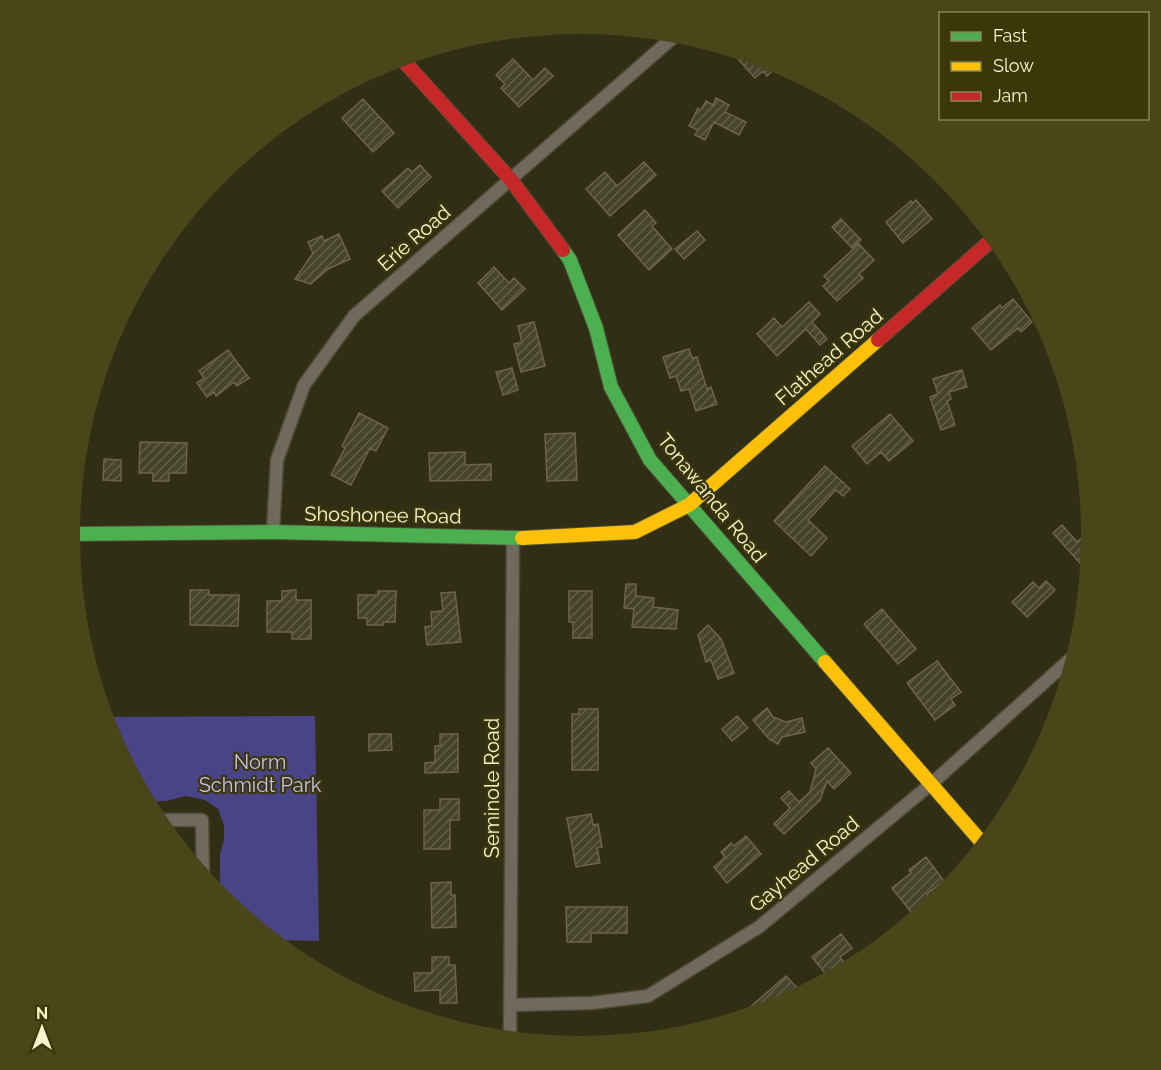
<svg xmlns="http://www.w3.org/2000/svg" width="1161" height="1070" viewBox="0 0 1161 1070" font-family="Raleway,sans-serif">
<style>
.park{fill:#494486}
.building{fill:url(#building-hatch);stroke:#69664b;stroke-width:1.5}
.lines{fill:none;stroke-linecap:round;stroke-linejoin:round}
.street-casing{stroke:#4e4c35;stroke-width:15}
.fast-casing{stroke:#4e4c35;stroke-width:16}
.slow-casing{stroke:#4e4c35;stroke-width:16}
.jam-casing{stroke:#4e4c35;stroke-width:16}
.street{stroke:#71685e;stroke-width:12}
.fast{stroke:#4caf50;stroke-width:14}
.slow{stroke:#ffc107;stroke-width:14}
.jam{stroke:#c62828;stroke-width:14}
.labels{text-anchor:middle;stroke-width:4.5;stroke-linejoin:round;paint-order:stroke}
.street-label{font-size:20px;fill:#faf6ce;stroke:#3c3709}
.park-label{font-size:20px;fill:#c2c3f4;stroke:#3c3709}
</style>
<defs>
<pattern id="building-hatch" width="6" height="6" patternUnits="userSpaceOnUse" patternTransform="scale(1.5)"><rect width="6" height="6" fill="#46432c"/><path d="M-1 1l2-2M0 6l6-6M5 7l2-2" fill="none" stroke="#625f49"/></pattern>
</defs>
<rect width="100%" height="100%" fill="#302e15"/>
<path class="park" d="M315,716l4,225 -46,-1 -53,-43v-43l4,-14v-15l-6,-16 -13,-9 -19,-4 -20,5 -20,1 -38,-72 -4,-13z"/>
<path class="building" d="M729,49l47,14 3,2 -12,11 -4,-5 -8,7z
M513,59l20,21 12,-12 8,8 -34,31 -18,-19 4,-4 -9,-9z
M716,98l13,7 -4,7 21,10 -7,13 -25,-13 -9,18 -10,-5 3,-5 -9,-4 9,-18 3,2 5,-9 7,4z
M363,99l31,34 -21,19 -31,-34z
M644,162l12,13 -46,41 -24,-27 19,-17 12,14z
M420,165l11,12 -33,31 -16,-17 26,-23 4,4z
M916,200l16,19 -29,24 -17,-21 25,-21 2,2z
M645,210l11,13 -4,3 20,23 -23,21 -31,-35z
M841,219l20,21 -9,8 -20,-21z
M697,231l8,9 -21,19 -9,-10z
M339,234l11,25 -22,10 -17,15 -16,-5 18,-26 -5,-11 14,-6 2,5z
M859,244l15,16 -15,14 4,4 -26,23 -14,-15 6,-5 -5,-5z
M494,267l15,16 5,-5 11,11 -23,21 -24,-27z
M1013,299l19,23 -11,10 -3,-4 -27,22 -19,-22 28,-23 2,3z
M809,302l11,12 -8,8 15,17 -7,6 -14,-16 -29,27 -20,-22 17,-16 8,9z
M534,322l11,44 -24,6 -7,-28 8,-2 -4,-16z
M689,349l3,9 5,-1 10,32 4,-2 6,17 -21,7 -7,-22 -8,2 -5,-15 -6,2 -7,-21z
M228,350l21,28 -12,8 -3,-4 -18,14 -2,-4 -7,5 -10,-14 7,-5 -5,-7z
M512,368l6,22 -15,5 -7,-23z
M962,370l5,17 -18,5 2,7 -4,2 8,24 -14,5 -11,-33 8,-3 -5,-15z
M359,413l29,15 -12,23 -6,-3 -19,37 -20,-10 14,-27 -3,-2z
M890,414l23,27 -24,20 -8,-9 -14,12 -15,-18z
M575,433l2,47 -30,1 -2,-47z
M140,442l47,1 -1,30h-17v8h-16v-8h-14z
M465,452v13l26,-1v16l-61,1 -1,-28z
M104,459l17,1v21l-18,-1z
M825,466l25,23 -7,7 -7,-6 -28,30 19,18 -16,18 -37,-35z
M1062,525l15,17 14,-12 -3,42 -35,-39z
M1046,581l9,9 -28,27 -15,-15 21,-20 6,6z
M626,584h10v12l18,2 -1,9 25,3 -2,19 -44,-2 2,-18 -10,-1z
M190,590h19v5h30l-1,31 -48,-1z
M296,590v10h15v39h-19v-7h-25v-31h15v-10z
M378,591h18l-1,31h-12v3h-16v-7h-9v-23h20z
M569,591h23v47h-19v-16h-4z
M455,592l6,50 -34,3 -2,-18 7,-1 -1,-14 12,-1 -2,-18z
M882,609l34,40 -18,15 -34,-40z
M708,625l13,14 13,34 -16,6 -7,-19 -5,2 -8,-27z
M937,661l24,31 -10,7 4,6 -20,15 -28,-37z
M767,708l6,9 13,5 16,-4 3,14 -23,5 -4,7 -9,-5 -16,-19z
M579,709h19v61h-26v-56h7z
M737,716l11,12 -16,13 -10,-12z
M369,734h22l1,16 -23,1z
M440,734h18v38l-33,1v-10l10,-1v-16h5z
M828,748l23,25 -17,16 -7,-8 -7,19 -36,34 -10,-10 16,-16 -9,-10 8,-7 10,11 11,-10 6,-23 -5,-6z
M440,799h19v21h-9v29h-26v-39h16z
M591,814l2,11 5,-1 4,23 -5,1 3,15 -24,4 -9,-49z
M746,836l15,18 -34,29 -13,-16 11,-10 -4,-5 10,-9 3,3z
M926,857l18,24 -17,13 3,4 -19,14 -19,-24 19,-15 -2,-3z
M451,882v13h4l1,32 -24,1 -1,-45z
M566,907h61v26h-36v9h-24z
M841,934l11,14 -12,9 6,8 -17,13 -17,-21z
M432,957h17v8h6l2,38h-17v-13l-25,1 -1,-18h18z
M786,976l15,16 -25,15 -22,7 -5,-6z"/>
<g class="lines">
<g class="street-casing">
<path id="street" d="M273,532l4,-72 27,-75 50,-69 323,-282
M157,820h45l1,57
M510,1005l82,-2 56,-7 111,-69 172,-143 145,-130
M510,1039l3,-501"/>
</g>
<g class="fast-casing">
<path id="fast" d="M563,250l7,10 26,68 15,59 39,73 175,202
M70,534l203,-2 249,6"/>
</g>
<g class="slow-casing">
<path id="slow" d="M522,538l113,-6 54,-27 189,-165
M825,662l159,183"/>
</g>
<g class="jam-casing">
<path id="jam" d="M401,58l110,122 52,70
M878,340l116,-102"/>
</g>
<use href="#street" class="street"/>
<use href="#fast" class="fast"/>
<use href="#slow" class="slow"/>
<use href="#jam" class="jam"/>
</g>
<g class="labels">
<g class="street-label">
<text transform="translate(414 238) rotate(-41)" y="7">Erie Road</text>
<text transform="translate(829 357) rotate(-41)" y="7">Flathead Road</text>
<text transform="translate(712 498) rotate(51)" y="7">Tonawanda Road</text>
<text transform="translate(383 515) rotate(1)" y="7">Shoshonee Road</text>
<text transform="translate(492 788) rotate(-90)" y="7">Seminole Road</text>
<text transform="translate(804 864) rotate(-40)" y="7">Gayhead Road</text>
</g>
<g class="park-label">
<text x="260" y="769">Norm<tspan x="260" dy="23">Schmidt Park</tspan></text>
</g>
</g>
<path d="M0 0H1161V1070H0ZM580 34H581A500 500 0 0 1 1081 534V536A500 500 0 0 1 581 1036H580A500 500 0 0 1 80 536V534A500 500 0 0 1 580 34Z" fill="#4b4619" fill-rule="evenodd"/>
<rect x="939" y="12" width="210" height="108" fill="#3c3709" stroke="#888358" stroke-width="1.5"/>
<rect x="951" y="32" width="30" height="9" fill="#4caf50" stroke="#888358" stroke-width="1.5"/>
<text x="993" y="42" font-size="18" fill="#faf6ce">Fast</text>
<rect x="951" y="62" width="30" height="9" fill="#ffc107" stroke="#888358" stroke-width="1.5"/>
<text x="993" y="72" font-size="18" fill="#faf6ce">Slow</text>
<rect x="951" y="92" width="30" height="9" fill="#c62828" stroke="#888358" stroke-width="1.5"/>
<text x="993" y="102" font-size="18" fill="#faf6ce">Jam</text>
<g transform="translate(42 1028)" stroke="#3c3709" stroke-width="4.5" paint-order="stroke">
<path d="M0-4.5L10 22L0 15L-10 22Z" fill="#faf6ce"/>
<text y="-9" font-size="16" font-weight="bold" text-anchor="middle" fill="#faf6ce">N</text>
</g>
</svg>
